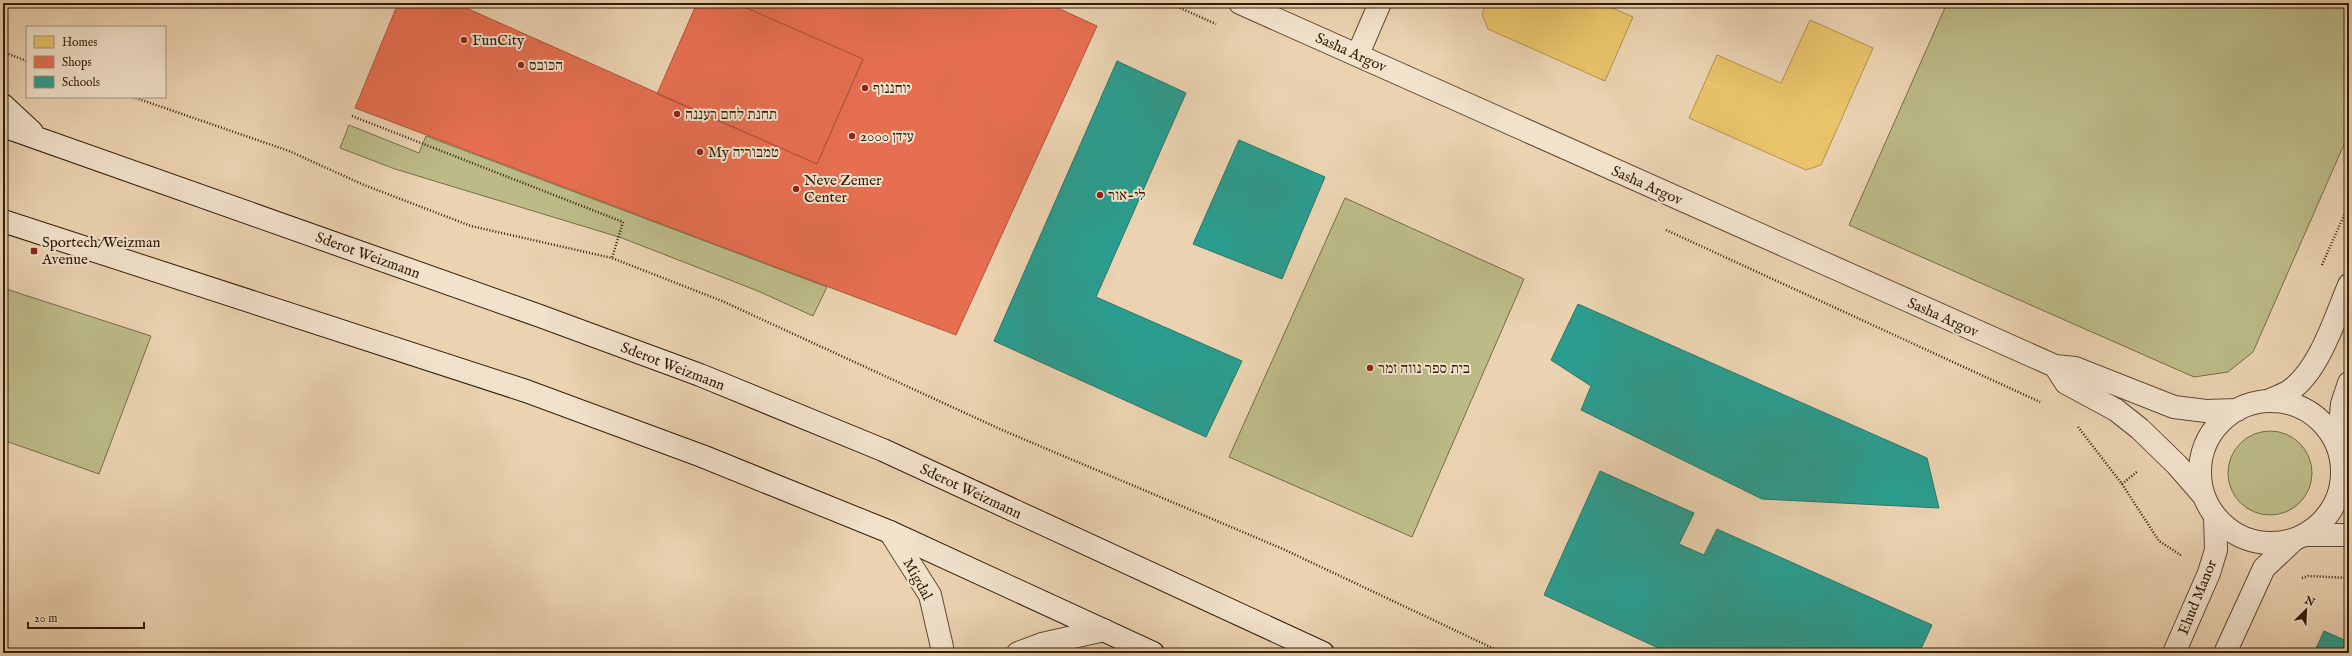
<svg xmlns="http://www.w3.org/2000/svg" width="2352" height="656" viewBox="0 0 2352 656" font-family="'IM FELL English','Frank Ruhl Libre',serif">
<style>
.green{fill:#bcbb88;stroke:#776c48}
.homes{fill:#e9c46a;stroke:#b2924c}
.shops{fill:#e76f51;stroke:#b1563b}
.schools{fill:#2a9d8f;stroke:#2c7666}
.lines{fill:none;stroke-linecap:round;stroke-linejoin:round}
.minor-casing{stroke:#604a32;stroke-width:24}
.secondary-casing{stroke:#321c07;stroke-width:24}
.path{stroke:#321c07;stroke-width:2.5;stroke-dasharray:1 2;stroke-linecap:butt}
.minor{stroke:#f2e2cc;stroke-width:22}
.secondary{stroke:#f2e2cc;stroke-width:22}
.poi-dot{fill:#8f2418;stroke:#f2e2cc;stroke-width:1.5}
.labels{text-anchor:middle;stroke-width:4;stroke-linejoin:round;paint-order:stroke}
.poi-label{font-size:15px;fill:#321c07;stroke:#f2e2cc;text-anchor:start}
.street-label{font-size:15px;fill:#321c07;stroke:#f2e2cc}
</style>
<rect width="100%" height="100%" fill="#ebd3b1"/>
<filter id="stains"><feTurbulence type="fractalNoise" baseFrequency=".005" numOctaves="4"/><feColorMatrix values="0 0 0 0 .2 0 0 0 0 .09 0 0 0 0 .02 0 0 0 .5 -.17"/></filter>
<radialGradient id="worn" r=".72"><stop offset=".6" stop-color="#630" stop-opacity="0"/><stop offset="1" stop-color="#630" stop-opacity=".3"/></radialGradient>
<path class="green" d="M1947,3h402v130l-96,219 -25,20 -34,5 -345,-152z
M349,125l70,28 7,-17 401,151 -14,29 -55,-25 -136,-53 -227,-69 -55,-21z
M1345,198l179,81 -112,258 -183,-80z
M3,288l148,48 -52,138 -96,-34z
M2228 473a42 42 0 1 1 84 0a42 42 0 1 1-84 0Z"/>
<path class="homes" d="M1487,3h114l32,14 -28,64 -117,-52 -6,-15z
M1810,20l63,28 -52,117 -15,5 -117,-52 28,-63 64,28z"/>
<path class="shops" d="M398,3h57l362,161 46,-105 -128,-56h312l50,23 -141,309 -601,-227z
M697,3h38l128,56 -46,105 -160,-70z"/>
<path class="schools" d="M1117,61l69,32 -90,204 146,64 -36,76 -212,-96z
M1239,140l86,37 -43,102 -89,-35z
M1578,304l349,154 12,50 -177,-9 -181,-89 10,-24 -40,-26z
M1600,471l94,42 -15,31 25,11 13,-26 215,96 -13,28h-250l-125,-58z
M2324,631l25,11v11h-35z"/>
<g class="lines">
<g class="minor-casing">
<path id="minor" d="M1240,3l815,363 20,2 99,39 32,4 31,-1
M1358,54l22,-51
M2055,366l11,17 50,27 24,19 37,36 27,31
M2268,401c6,-3 14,-6 20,-9 31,-20 47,-74 61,-107
M2200 472a71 71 0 1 1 142 0a71 71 0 1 1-142 0Z
M2338,446l4,-42 7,-21
M890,532l40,63 12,52 -1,6
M2305,535h44
M1018,653l24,-9 62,-14
M2174,653l35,-80 7,-23 -1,-34
M2225,653l39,-85 31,-29"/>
</g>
<g class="secondary-casing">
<path id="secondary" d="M3,105l29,27
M3,126l537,190 160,59 183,75 440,203
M3,221l523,170 176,65 188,76 263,121"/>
</g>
<path class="path" d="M1169,3l47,21
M3,52l24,9
M133,97l156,54 75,34 107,41 141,32 110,43 280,129 281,119 220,104
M352,116l271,106 -11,36
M1666,230l374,172
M2322,265l27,-61
M2078,427l44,57 37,57 23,15
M2122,484l16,-13
M2302,578l6,-2 41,2"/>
<use href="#minor" class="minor"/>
<use href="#secondary" class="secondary"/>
</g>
<g class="poi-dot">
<circle cx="464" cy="40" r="4"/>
<circle cx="521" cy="65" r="4"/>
<circle cx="865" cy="88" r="4"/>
<circle cx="677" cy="114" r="4"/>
<circle cx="852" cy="136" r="4"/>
<circle cx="700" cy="152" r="4"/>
<circle cx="796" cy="189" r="4"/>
<circle cx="1100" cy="195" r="4"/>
<rect x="30" y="247" width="8" height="8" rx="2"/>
<circle cx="1370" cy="368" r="4"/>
</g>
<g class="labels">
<g class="poi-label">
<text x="472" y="45">FunCity</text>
<text x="529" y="70">הכובס</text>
<text x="873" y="93">יוחננוף</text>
<text x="685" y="119">תחנת לחם רעננה</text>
<text x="860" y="141">עידן 2000</text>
<text x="708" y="157">My טמבוריה</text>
<text x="804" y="185">Neve Zemer<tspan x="804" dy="17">Center</tspan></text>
<text x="1108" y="200">לי-אור</text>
<text x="42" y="247">Sportech/Weizman<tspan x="42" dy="17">Avenue</tspan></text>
<text x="1378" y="373">בית ספר נווה זמר</text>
</g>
<g class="street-label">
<text transform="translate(1351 52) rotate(24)" y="5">Sasha Argov</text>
<text transform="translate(1647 185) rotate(24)" y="5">Sasha Argov</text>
<text transform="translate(368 255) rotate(20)" y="5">Sderot Weizmann</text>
<text transform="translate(1943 317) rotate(24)" y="5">Sasha Argov</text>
<text transform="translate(673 366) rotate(21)" y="5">Sderot Weizmann</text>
<text transform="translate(971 491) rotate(25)" y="5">Sderot Weizmann</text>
<text transform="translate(918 579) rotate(61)" y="5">Migdal</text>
<text transform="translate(2197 597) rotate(-68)" y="5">Ehud Manor</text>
</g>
</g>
<rect width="2352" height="656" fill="none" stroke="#ebd3b1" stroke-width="16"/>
<rect x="4" y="4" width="2344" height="648" fill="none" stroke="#321c07" stroke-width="2"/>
<rect x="8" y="8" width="2336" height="640" fill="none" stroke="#321c07"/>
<rect x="26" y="26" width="140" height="72" fill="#f2e2cc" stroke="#a5937d"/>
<rect x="34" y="36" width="20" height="12" fill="#e9c46a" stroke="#a5937d"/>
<text x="62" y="46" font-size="12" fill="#321c07">Homes</text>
<rect x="34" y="56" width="20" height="12" fill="#e76f51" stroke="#a5937d"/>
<text x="62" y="66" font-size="12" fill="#321c07">Shops</text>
<rect x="34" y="76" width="20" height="12" fill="#2a9d8f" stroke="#a5937d"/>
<text x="62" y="86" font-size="12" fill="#321c07">Schools</text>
<g transform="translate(2306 610) rotate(24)" stroke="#f2e2cc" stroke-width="3" paint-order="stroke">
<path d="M0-3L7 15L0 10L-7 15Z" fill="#321c07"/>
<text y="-6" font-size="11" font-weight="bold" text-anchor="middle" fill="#321c07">N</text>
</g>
<path d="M28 622v6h116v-6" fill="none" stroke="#321c07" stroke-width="2"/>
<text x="34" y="622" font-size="12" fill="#321c07" stroke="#f2e2cc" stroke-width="3" paint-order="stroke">20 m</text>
<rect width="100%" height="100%" filter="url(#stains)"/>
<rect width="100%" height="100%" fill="url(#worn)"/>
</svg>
